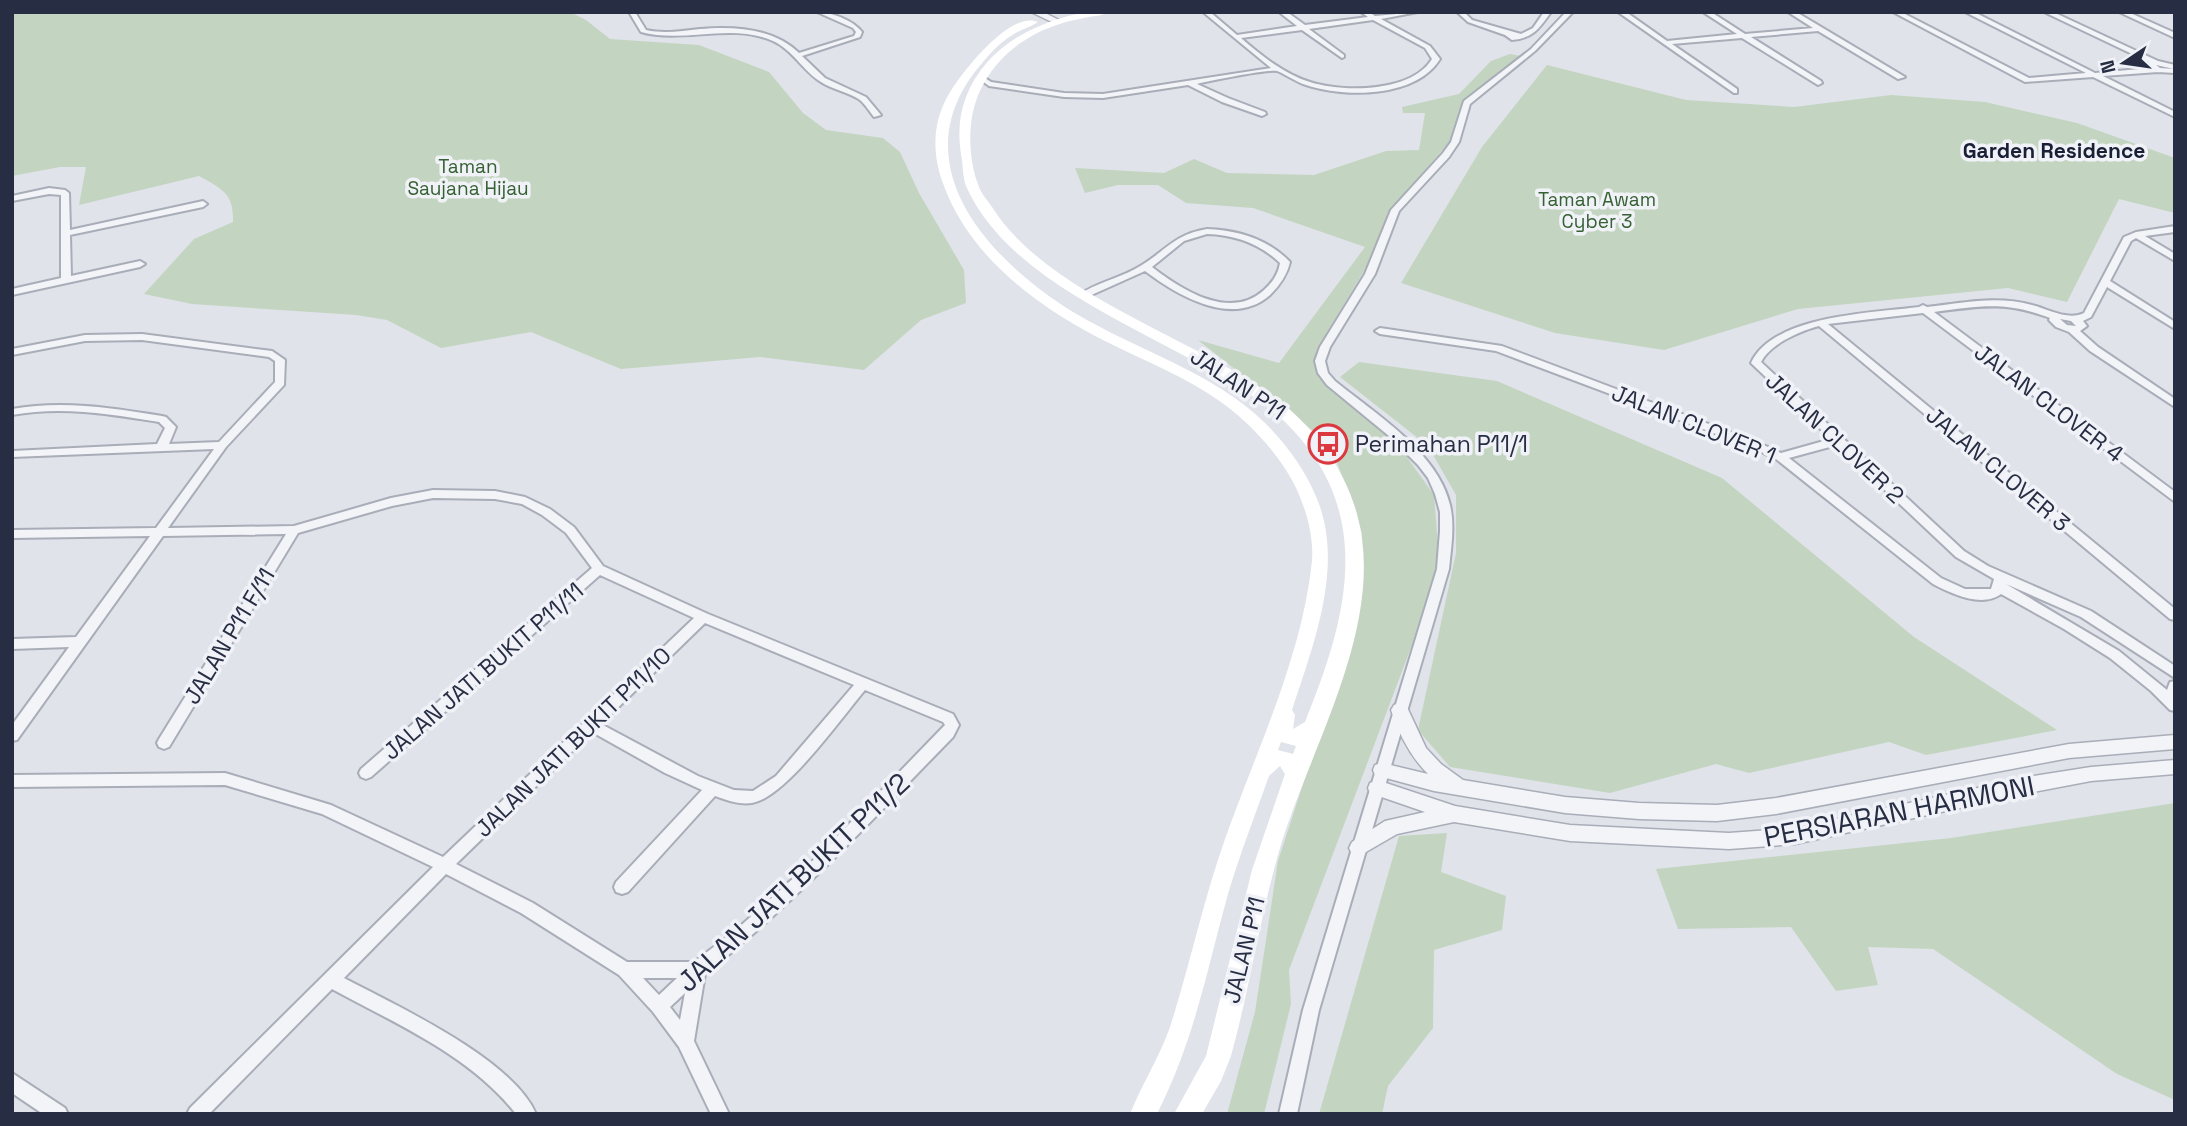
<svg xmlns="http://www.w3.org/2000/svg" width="2187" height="1126" viewBox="0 0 2187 1126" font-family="'Space Grotesk',sans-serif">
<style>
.green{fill:#c3d5c0}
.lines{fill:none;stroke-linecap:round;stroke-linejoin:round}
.minor-casing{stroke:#a8adb8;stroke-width:4}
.tertiary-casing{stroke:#a8adb8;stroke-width:3}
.minor{fill:#f3f4f8;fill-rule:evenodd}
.tertiary{fill:#f3f4f8;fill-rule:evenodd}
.secondary{fill:#fff;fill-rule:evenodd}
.labels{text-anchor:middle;stroke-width:7;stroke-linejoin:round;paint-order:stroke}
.far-park-label{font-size:19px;fill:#366133;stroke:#f0f2f8}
.far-neighbourhood-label{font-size:21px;font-weight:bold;fill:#191f34;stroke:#f0f2f8}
.street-label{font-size:23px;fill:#272e44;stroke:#f0f2f8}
.poi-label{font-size:23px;fill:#272e44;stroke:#f0f2f8;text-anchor:start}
.near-street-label{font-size:28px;fill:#272e44;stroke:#f0f2f8}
</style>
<rect width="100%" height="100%" fill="#e0e3ea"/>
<path class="green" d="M12,12h558l16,8 24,19 89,6 70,27 34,41 23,17 57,8 17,14 19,41 45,77 2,33 -45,17 -57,50 -104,-13 -139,12 -90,-37 -90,16 -54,-28 -31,-5 -164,-11 -48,-10 50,-55 39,-17c1,-29 -11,-33 -34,-46l-120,29 7,-38h-26l-48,9z
M1510,54l11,2 -59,48 -11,36 -28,33 -103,171 -1,34 80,68 35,49 5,63 -27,87 -123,325 2,34 -27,110h-37l28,-102 23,-151 80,-246 4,-82 -31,-88 -133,-105 81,23 86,-116 -112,-39 -67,-5 -28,-18h-40l-33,8 -10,-25 89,5 30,-14 33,14 87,2 72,-24 33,-1 6,-37h-22l-1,-6 57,-13 32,-33z
M1547,65l139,35 108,7 97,-12 94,7 92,21 98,35v55l-56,-14 -52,103 -59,-14 -210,21 -134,41 -109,-17 -154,-50 81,-136z
M1359,362l138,19 225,97 192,159 143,93 -131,25 -37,-13 -140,31 -33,-9 -106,29 -160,-26 -32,-37 38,-177v-58l-28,-49 -88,-69z
M2175,803v297l-58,-26 -184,-125 -65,-2 10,38 -42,6 -45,-64 -113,2 -22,-60 295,-31z
M1447,833l-6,39 65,24 -4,34 -68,20 -1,78 -45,58 -6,28h-63l80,-278z"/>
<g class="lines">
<g class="minor-casing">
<path id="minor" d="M629,12h6l11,18c18,4 36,1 54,-1 33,-3 74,-1 99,24l55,-17 2,-4 -3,-4 -36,-16c14,0 36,8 45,20l-2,5 -58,19 23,22 41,19 15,18 -7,2c-4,-5 -9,-13 -14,-17 -11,-8 -27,-10 -39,-18 -18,-11 -28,-32 -48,-41 -43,-19 -89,3 -132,-9z
M1203,12h7l27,23 60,-9 -18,-14h8l18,13 63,-8 -7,-5h8l6,4 43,-4 -37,7 49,27 10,13c-24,39 -95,39 -134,26 -10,-3 -21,-11 -29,-14 -9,-2 -67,10 -80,13l31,14 37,14 1,2 -4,2 -40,-14 -34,-17 -85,13 -39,-1 -75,-11 -11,-8 4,-2 9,6 73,11 39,1 168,-26zM1373,20l52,28 7,11c-20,33 -88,34 -122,23 -26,-8 -48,-26 -69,-44l61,-8 40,28 2,-1v-2l-35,-26z
M1457,12h7l8,8 49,14 12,-6 11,-16h7c-12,17 -18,26 -39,28l-7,-5 -37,-13z
M1566,12h7l-38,39 -65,53 -11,38 -10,15 -50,54 -24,63 -45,73 -5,14 3,12 7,8c39,32 103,71 115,124 5,21 1,43 -1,64l-130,441 -22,104h-18l24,-104 134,-441 3,-38v-19l-5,-18 -7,-16 -10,-13 -29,-29 -62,-51 -9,-12 -3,-12 5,-14 45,-73 26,-64 52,-57 8,-11 13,-41 67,-52z
M1618,12h8l41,29 70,-7 -34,-22h8l34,22 68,-6 -25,-16h8l109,65 -7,2 -80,-48 -67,6 70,44 1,2 -4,2 -76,-47 -70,6 65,45v4h-3z
M1893,12h8l128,66 57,-5 -121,-61h9l121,61 56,-5 -5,-4 3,-2 -105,-50h9l105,49 17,4v8l-17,-1 -55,4 72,36v5l-82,-40 -68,5zM2156,65l18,4 -14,-1z
M2119,12h9l47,21v5z
M49,188l16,2 4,3 1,37 133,-29 4,3 -4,3 -133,28 1,41 69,-15 5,3 -5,3 -128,28v-6l49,-11v-83l-12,-1 -37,7v-5z
M2175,226v6l-30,4 30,18v7l-39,-23 -5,3 -21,40 65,41v7l-68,-42 -16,30 -8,4 4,5 -7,5 18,16 77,52v8l-85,-56 -21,-19 -13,-5 -7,-7 1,-2c-45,-17 -69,-12 -116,-6l241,180v10l-252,-189 -95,11 347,285v11l-5,-1 -351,-293c-19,5 -49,18 -58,36l203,189 24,15 103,45 84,55v12l-94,-61 -75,-33 113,67 48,39 3,-8 5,-1v30l-5,-1 -19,-19 -41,-33 -46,-29 -63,-35c-19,14 -49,0 -68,-10l-157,-125 -25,-12 -255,-96 -116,-17 -5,-3 5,-3 122,18 257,97 22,10 50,-14 -80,-76c22,-48 121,-50 168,-56l4,-2 4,2c35,-4 70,-12 105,-2 16,4 36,16 52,8l40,-76 12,-5zM2060,319l11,2 5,5 -9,-1zM1837,445l119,112 38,22 -3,10h-26l-24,-11 -152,-120z
M1207,229c30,1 61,10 83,33 -3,13 -10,23 -20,33 -37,33 -92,1 -125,-24l-58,26 -3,1 -5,-3c16,-12 38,-16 56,-26 29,-15 36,-34 72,-40zM1207,234c28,1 52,9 73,29 -2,11 -7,19 -16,27 -34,31 -82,0 -112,-23l32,-26z
M142,334l130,17 13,9 -1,25 -58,62 -58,81 126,-2 97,-28 42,-8 62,1 30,6 25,12 24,18 29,39 105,48 245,100 6,11 -6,12c-80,82 -158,166 -248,237l-11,67 35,73h-18l-32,-67 -26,-35 -34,-37 -98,-62 -75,-39 -102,104c51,27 169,81 192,136h-20c-46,-59 -120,-90 -184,-125l-123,125h-22l3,-6 243,-241 -111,-53 -97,-29 -213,2v-12l213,-2 106,32 112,52 251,-239 -94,-43 -229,202 -5,2 -5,-2 -2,-4 2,-4 231,-201 -26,-35 -24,-18 -20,-11 -27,-5 -62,-1 -41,8 -94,27 -129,214 -5,2 -5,-2 -2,-4 2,-4 127,-205 -123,2 -146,204 -5,1v-16l57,-78 -57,2v-10l64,-2 74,-101 -138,2v-8l144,-2 58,-79 -202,8v-6l145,-7 8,-16 -6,-6c-50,-8 -97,-16 -147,-7v-6c51,-9 100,-1 150,7l4,1 10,10 -7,17 50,-2 56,-60v-21l-6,-4 -127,-17 -57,1 -73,14v-6l73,-14zM705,623l149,62 -78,91 -23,15 -19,-1 -36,-14 -97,-52zM865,690l78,32 2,3 -125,129 -84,76 -42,32h-67l-94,-59 -77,-39 136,-132 73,41 37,17 -86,92 -2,5 2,5 6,2 6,-2 87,-96c11,4 24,9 37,7 33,-5 90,-86 113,-113zM643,978h34l-18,17zM685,993l-5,27 -10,-13z
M12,1073l53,35 3,6h-25l-31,-21z"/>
</g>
<g class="tertiary-casing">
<path id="tertiary" d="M1031,12h12l18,9 -7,2z
M1400,703l6,2 20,43 15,16 22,16 102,17 74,6 78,2 59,-7 293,-54 106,-9v14l-106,9 -293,56 -59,7 -78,-2 -74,-6 -131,-22 -59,-16 -2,-5 2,-5 7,-2 46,11c-18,-18 -29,-40 -37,-64l3,-5z
M2175,760v14l-84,7 -63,12 -233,51 -66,5 -159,-8 -116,-19 -57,12 -38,22 -7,-2 -3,-6 3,-6 33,-21 40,-9 -55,-19 -2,-5 2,-5 7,-3 78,26 115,19 159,8 66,-5 233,-51 63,-10z"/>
</g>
<use href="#minor" class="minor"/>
<use href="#tertiary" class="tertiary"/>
<path class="secondary" d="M1086,12h23c-7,4 -16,4 -25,6 -22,4 -43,11 -62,24 -28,19 -48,49 -51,83 -2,17 0,42 7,59 2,8 9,16 14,23 55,87 198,129 281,189 39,29 71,70 84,118 30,109 -46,231 -77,334 -20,68 -30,139 -49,208l-10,25 -19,33h-28l32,-58 46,-186 33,-96 -5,-8 -11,10c-14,39 -29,78 -41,118 -22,79 -33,144 -71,220h-27c12,-30 29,-56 40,-87 20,-62 33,-126 55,-188 32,-90 77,-182 87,-278 2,-27 -7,-56 -19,-79 -17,-31 -43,-59 -72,-80 -35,-25 -76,-41 -114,-60 -67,-34 -136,-83 -163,-156 -13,-33 -12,-67 8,-97 13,-20 59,-79 86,-67 -7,5 -16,7 -24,12 -12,7 -22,17 -31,28 -88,100 7,201 97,254 53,31 113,50 163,88 32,24 62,62 76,100 24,66 -6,142 -27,206l3,5 -2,14 12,-7c32,-79 62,-169 19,-249 -15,-28 -38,-53 -63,-71 -88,-65 -248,-110 -295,-216 -3,-8 -3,-18 -4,-26 -4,-22 -4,-42 4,-63 20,-51 69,-75 120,-85zM1281,742l15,4 -3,8 -15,-4z"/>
</g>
<defs>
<g id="bus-ring" transform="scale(2.0125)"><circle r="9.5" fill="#f0f2f8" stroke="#dc383f" stroke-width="1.5"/><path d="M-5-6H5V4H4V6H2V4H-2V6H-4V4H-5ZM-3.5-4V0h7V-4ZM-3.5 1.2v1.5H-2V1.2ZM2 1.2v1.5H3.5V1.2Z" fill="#dc383f"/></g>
</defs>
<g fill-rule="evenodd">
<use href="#bus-ring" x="1328" y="444"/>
</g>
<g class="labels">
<g class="far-park-label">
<text x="468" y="173">Taman<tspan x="468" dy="22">Saujana Hijau</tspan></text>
<text x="1597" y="206">Taman Awam<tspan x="1597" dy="22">Cyber 3</tspan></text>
</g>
<g class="far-neighbourhood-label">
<text x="2054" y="158">Garden Residence</text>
</g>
<g class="street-label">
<text transform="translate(1238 384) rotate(34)" y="8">JALAN P11</text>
<text transform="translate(2049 403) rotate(37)" y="8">JALAN CLOVER 4</text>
<text transform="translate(1694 424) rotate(22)" y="8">JALAN CLOVER 1</text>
<text transform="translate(1835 438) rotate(43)" y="8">JALAN CLOVER 2</text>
<text transform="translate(1998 469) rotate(40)" y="8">JALAN CLOVER 3</text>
<text transform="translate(229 636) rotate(-59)" y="8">JALAN P11 F/11</text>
<text transform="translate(483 671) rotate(-41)" y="8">JALAN JATI BUKIT P11/11</text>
<text transform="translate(573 742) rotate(-44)" y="8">JALAN JATI BUKIT P11/10</text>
<text transform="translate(1244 950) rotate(-76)" y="8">JALAN P11</text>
</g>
<g class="poi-label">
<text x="1355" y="452">Perimahan P11/1</text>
</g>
<g class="near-street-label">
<text transform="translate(1899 811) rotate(-11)" y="10">PERSIARAN HARMONI</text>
<text transform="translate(793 882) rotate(-43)" y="10">JALAN JATI BUKIT P11/2</text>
</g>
</g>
<rect width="2187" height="1126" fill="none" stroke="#272e44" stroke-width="28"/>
<g transform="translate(2124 63) rotate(257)" stroke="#f0f2f8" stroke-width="5" paint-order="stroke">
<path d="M0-5L12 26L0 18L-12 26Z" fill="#272e44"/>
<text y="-10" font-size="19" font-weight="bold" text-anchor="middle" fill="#272e44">N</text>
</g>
</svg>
